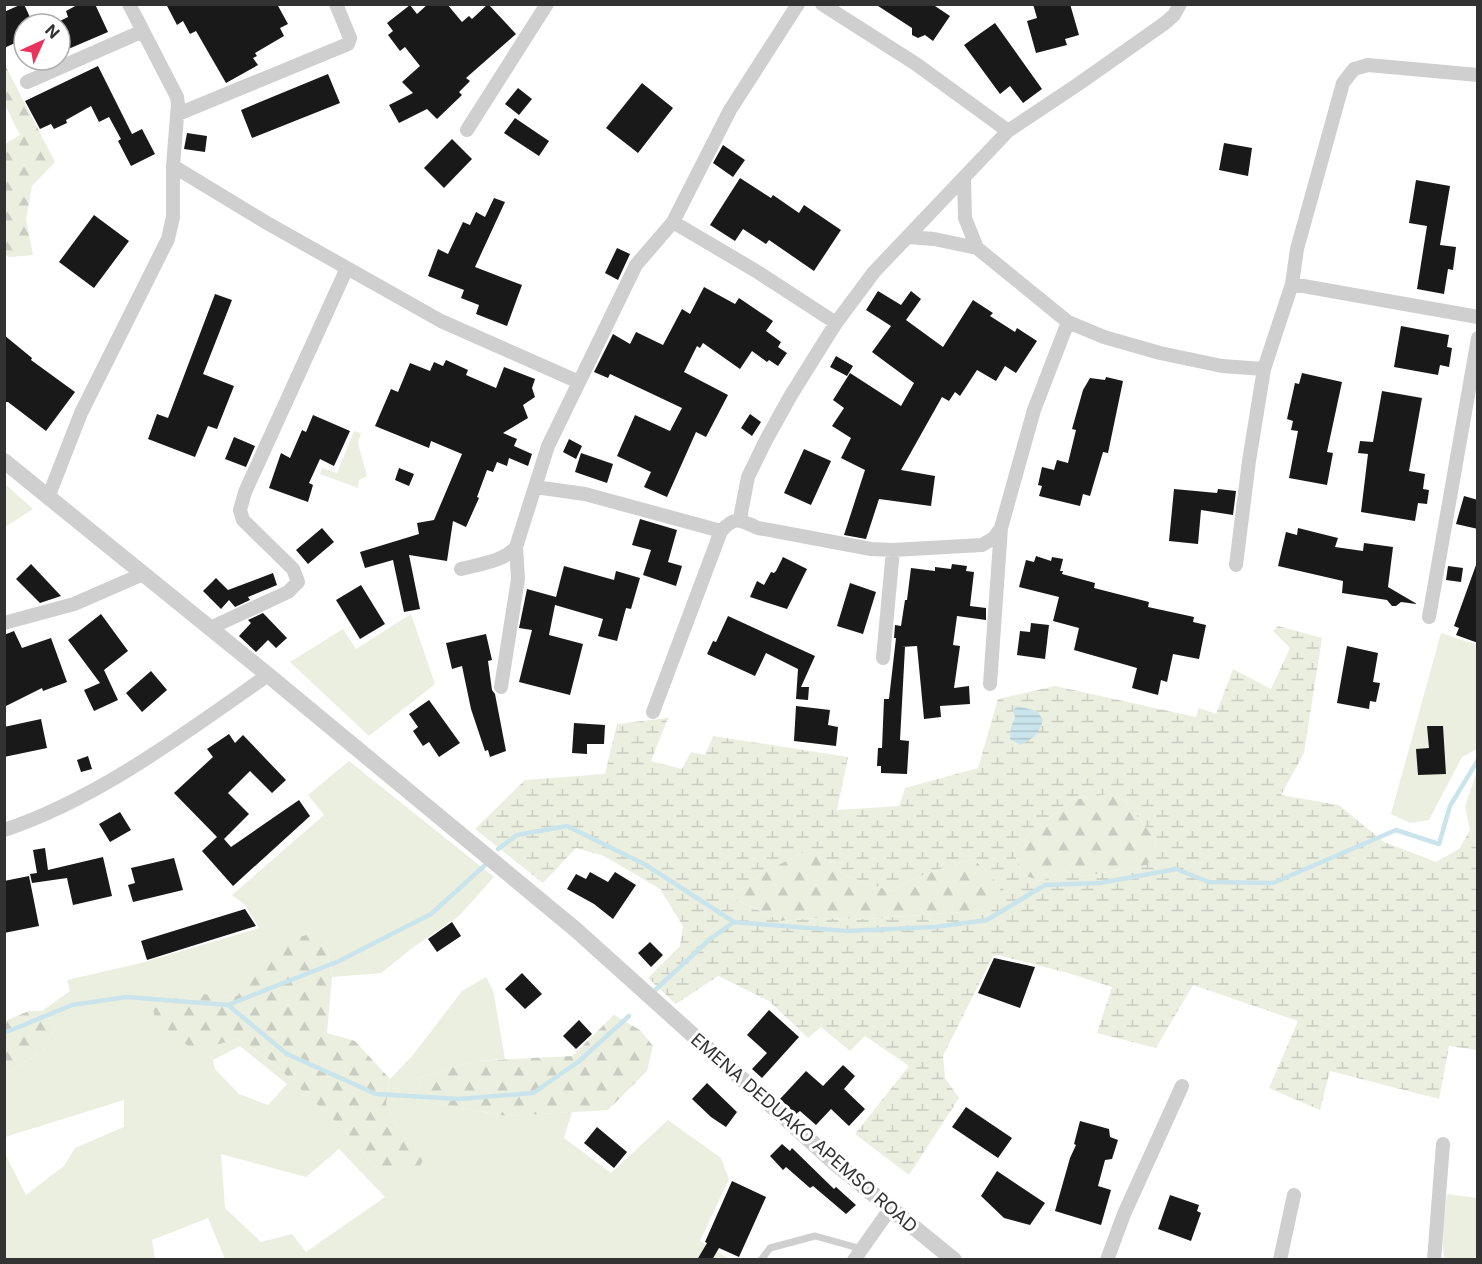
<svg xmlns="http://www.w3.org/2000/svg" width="1482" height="1264" viewBox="0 0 1482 1264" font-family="Inter,sans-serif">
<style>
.green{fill:#eaefe0;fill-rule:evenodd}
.forest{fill:url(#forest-firs)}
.wetland{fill:url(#wetland-marsh);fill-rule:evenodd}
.water{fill:url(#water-rules)}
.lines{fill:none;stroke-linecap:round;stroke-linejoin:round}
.stream{stroke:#cae4ec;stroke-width:4.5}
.building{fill:#191919}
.service{stroke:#cfcfcf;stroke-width:7}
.minor{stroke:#cfcfcf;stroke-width:14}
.tertiary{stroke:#cfcfcf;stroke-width:16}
.labels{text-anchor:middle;stroke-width:6;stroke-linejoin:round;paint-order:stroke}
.street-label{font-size:18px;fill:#323232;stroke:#fff}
</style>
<defs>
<pattern id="forest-firs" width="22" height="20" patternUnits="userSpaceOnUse" patternTransform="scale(1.5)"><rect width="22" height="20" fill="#eaefe0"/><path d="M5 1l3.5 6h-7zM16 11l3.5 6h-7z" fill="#c9cdc1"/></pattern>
<pattern id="wetland-marsh" width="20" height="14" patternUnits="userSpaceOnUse" patternTransform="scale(1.5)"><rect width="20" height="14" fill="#eaefe0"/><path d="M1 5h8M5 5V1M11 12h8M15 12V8" fill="none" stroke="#c9cdc1"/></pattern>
<pattern id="water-rules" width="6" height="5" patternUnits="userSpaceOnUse" patternTransform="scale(1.5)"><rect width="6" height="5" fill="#cae4ec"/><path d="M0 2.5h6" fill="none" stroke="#aec4cb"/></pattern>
</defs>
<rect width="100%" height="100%" fill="#fff"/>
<path class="green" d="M354,431l7,2 -3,10 9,33 -8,4 -1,8 -38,-14 2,-6 15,5z
M5,484l28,25 -28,18z
M411,614l24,70 -66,52 -79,-74 53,-33 13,20z
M1441,633l36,12v104l-15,8 -33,63 -19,3 -19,-9z
M349,761l145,116 -34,38 -49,34 -30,24 -49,4 -6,-37 -43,1 -46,55 -50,-2 7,56 43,-11 33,21 73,69 32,38 31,-26 -20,-37 4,-25 23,-24 49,-64 24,-14 7,13 12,69 -31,2 -57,17 9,24 80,14 66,-4 -8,26 47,35 57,-53 53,38 8,21 -29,62 29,18h-504l-17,-41 -56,22 3,19h-150l-1,-107 22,43 38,-29 11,-18 49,-21v-27l-119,37v-62l39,-25 11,-24 -13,-15 28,-20 -3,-11 74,-17 118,-35 -14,-23 -13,-10 92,-80 -16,-20zM240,1046l47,38 -19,21 -29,-11 -24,-25 -2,-9zM339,1149l46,48 -79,55 -14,-18 -31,8 -36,-34 -4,-54 85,23z
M1477,771v62l-7,-3 -5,-23z
M1447,1194l30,4v61l-33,1 -2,-25z"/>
<path class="forest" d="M4,63l51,99 -23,24 -6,33 7,36 -23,2 -6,-2 1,-111 15,-9 -15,-30z
M1109,794l16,7 31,39 -8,25 -63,11 -23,-5 -20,10 -21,-6 -8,-27 58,-48z
M810,849l37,27 44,15 36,-18 47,-14 27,28 -10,23 -125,9 -49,-1 -36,3 -51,-24 38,-27z
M314,933l12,7 6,37 -5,56 28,8 35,38 -4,25 20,37 21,9 -8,19 -44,-2 -32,-38 -73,-69 -33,-21 -43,12 -39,-32 -2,-10 34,-16 50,3 43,-54z
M29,1011h13l13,15 -11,24 -39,25v-54z
M614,1015l26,15 13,16 -6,25 -39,39 -102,6 -80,-14 -9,-24 57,-17 98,-5z"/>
<path class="wetland" d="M1278,626l44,12 -18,115 -23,42 58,10 45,37 52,20 23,-13 11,-19 7,3v217l-28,-4 -10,53 -109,-28 -10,39 -51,-22 29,-67 -105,-36 -37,63 -59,-15 15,-46 -44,-14 -74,-19 -51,102 2,22 14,20 -50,77 -54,-41 54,-68 -44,-30 -15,15 -29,-24 -13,11 -39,-37 -51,-25 -42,28 -28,-26 32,-32 3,-20 -23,-37 -56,-33 -28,-8 -33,35 -68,-54 50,-49 80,-6 12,-50 51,-6 -17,43 31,8 9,-17 14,3 8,-19 135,21 -11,53 62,-4 6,-18 73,-20 20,-69 57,-13 141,31 3,-9 17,6 17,-45 38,20 19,-41 -17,-17zM1025,710l12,2 -26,15 4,-10zM1109,794l16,7 31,39 -8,25 -63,11 -23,-5 -20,10 -21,-6 -8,-27 58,-48zM810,849l37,27 44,15 36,-18 47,-14 27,28 -11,23 -124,9 -49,-1 -36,3 -51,-24 38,-27z"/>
<path class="water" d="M1017,706l20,5 6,9c-4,14 -10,19 -23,25l-10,-6 1,-12 4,-10 -2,-6z"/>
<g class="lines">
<path class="stream" d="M498,849l19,-14 50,-9 79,39 88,57
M653,992l57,-53 24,-17 113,9 88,-4 52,-7 58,-35 55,-2 76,-14 33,13 64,1 123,-53 43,14 11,-38 28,-46
M228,1005l111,-44 92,-47 53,-48
M4,1033l68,-28 54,-8 102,8 59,49 89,40 83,5 74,-6 45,-31 51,-46"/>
</g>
<path class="building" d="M22,4h2l9,20h-9v15l-20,9v-36z
M79,4h16l13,28 -42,18 -6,-13v-16l8,-4 -2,-6z
M166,4h111l11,20 -8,4 4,8 -29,17 2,3 -4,2 5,7 -32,18 -30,-52 -6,3 -7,-13 -6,4z
M428,4h19l15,18 7,-6 3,3 16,-15 28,30 -50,44 4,3 -11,11 3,3 -25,24 -10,-10 -28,14 -10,-18 24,-12 -11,-11 18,-16 -15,-19 -5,4 -12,-16 5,-4 -6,-8 23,-18 7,9z
M875,4h57l18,12 -17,25 -8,-6 -7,3 -6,-3v-7z
M1033,4h37l9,31 -14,4 2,6 -31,8 -9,-32 10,-3z
M995,23l47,66 -19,14 -13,-17 -10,8 -36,-49z
M98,66l34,68 10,-5 13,25 -24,12 -13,-25 3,-2 -12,-22 -10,5 -8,-16 -25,14 1,3 -13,6 -3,-5 -11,5 -15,-28z
M328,74l12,29 -88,35 -11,-28z
M642,83l31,25 -35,45 -32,-25z
M518,88l14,11 -13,16 -14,-11z
M515,118l34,23 -10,15 -35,-23z
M187,133l20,3 -2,16 -21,-3z
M452,139l20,20 -28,29 -20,-20z
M1224,143l28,5 -4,28 -29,-6z
M723,145l22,15 -12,17 -20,-14z
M740,178l31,20 2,-3 26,18 5,-8 37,25 -27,41 -45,-31 -3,4 -23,-15 -8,12 -25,-16z
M1416,180l34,6 -10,59 16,2 -3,23 -5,-1 -4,25 -27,-5 10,-63 -18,-3z
M494,198l11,4 -30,65 47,18 -15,41 -31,-12 3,-9 -18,-7 3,-8 -36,-14 10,-27 10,5 15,-32 7,3 6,-13 9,5z
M94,215l35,26 -35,47 -35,-26z
M617,248l13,6 -12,26 -13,-7z
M704,287l31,17 4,-6 34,23 -7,10 15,11 -3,5 9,6 -9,13 -9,-6 -2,2 -15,-11 -12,18 -37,-26 -3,5 -3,-2 -13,26 44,23 -22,42 -10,-5 -29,65 -23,-10 7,-15 -34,-16 18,-41 35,16 12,-23 -72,-34 -2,4 -14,-6 19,-38 17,10 6,-12 27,13 19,-36 8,5z
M878,291l23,14 10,-14 10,8 -15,21 37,27 30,-47 20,13 -3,3 25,16 2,-4 20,13 -21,32 -11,-7 -9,15 -19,-11 -17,26 -5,-4 -6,9 -7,-4 -41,73 34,6 -4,30 -52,-7 -13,40 -22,-4 21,-65 -24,-12 10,-20 -19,-12 12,-18 -11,-8 17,-27 51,33 13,-23 -42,-31 19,-26 -25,-16z
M215,294l17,6 -29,74 31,12 -17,43 -9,-3 -13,31 -47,-18 9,-25 11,4z
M1401,326l48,9 -2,12 5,1 -3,19 -9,-2 -2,10 -44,-8z
M4,335l28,23 -1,2 44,32 -29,39 -38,-29h-4z
M836,356l17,10 -6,10 -17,-9z
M446,360l22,10 -2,5 30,13 8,-21 31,12 -3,9 3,9 -12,8 5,13 -25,15 14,6 -3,7 18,8 -4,12 -19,-8 -2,8 -10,-4 -4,10 -6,-2 -10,27 2,1 -13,29 -13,-6 -6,40 -38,-6 11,54 -16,3 -11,-52 -28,8 -5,-16 59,-18 -2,-11 17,-3 28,-66 -31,-13 -2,7 -54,-22 16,-37 7,3 12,-29 20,8 4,-9 9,4z
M1302,373l40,9 -15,70 6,1 -6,32 -38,-7 9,-47 -7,-1 2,-9 -6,-2 8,-36 4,1z
M1106,377l17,4 -15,72 -5,-1 -13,44 -7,-2 -3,12 -41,-10 3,-10 -4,-1 4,-18 12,3 3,-10 11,3 8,-33 -4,-1 11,-39 7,-12 15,2z
M1382,391l40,7 -13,73 16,3 -2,15 6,1 -2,14 -9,-1 -3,18 -54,-9 7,-58 -10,-1 2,-12 13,1z
M750,414l11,8 -9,14 -11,-8z
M313,415l37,16 -16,35 -14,-7 -11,24 4,2 -5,17 -39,-14 12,-35 9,5 12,-28 4,2z
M234,437l21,9 -9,21 -21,-8z
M569,439l13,7 -6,13 -13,-7z
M804,449l27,12 -20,44 -27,-12z
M581,453l32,11 -6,19 -32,-11z
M399,468l15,6 -5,12 -14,-6z
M1174,489l43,4 1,-4 18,2 -3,24 -32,-5 -3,34 -29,-3z
M1464,496l14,4v29l-22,-5z
M640,519l37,11 -9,32 14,4 -6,20 -33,-11 8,-25 -19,-5z
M322,528l12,14 -26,22 -12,-14z
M1298,528l40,10 -3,9 28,4 1,-8 29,4 -5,40 29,17 -16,-2 -5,4h-4l-5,-6 -45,-7 1,-12 -65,-15 8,-34 11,3z
M1036,556l15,5 1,-4 11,2 -3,12h3l-1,3 33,9 -1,5 55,14 -1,5 46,10 -1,5 13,3 -7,34 -26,-5 -6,28 -6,-2 -3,15 -26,-7 5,-20 -63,-18 5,-22 -26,-7 6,-24 -40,-10 7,-27 8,2z
M783,557l24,12 -20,40 -37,-12 7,-16 7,4 7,-13 3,1 2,-2z
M31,564l30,32 -21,7 -24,-24z
M952,564l15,2 -1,5 8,1 -4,34 16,2v12l-29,-4 -4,29 7,1 -6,42 15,-2 1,18 -30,2 1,11 -17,2 -7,-73 -16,1h4l-5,93 9,1 -2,33 -26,-1v-7h-4l1,-18h4l2,-49h5l7,-61h-2l1,-13 6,1 4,-26h2l4,-32 24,3v-4l16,2z
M1476,565h2v78l-22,-8 3,-7 -5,-2z
M564,566l50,14 2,-9 24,7 -9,31 -5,-1 -9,33 -19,-5 5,-17 -48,-14 -6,30 34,9 -13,51 -51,-13 13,-52 -13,-2 8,-39 29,8z
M1448,566l15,2 -2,14 -15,-2z
M273,573l4,12 -29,12 2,3 -15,7 -6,-7 -8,9 -18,-18 13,-13 12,12z
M850,583l26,9 -13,42 -26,-8z
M361,585l24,39 -25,15 -24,-39z
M263,613l24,25 -11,10 -8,-8 -12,12 -17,-16 12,-13 -3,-3z
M101,614l27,37 -24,19 14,30 -24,11 -10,-21 16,-7 -32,-43z
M728,616l87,40 -14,31h8l-1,13 -12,-1 2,-30 -32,-16 -11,23 -48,-22 6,-13 3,1z
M1031,623l18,2 -4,34 -28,-4 3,-24 10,1z
M14,631l8,17 29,-10 16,44 -24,9 -1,-3 -38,19v-72z
M486,634l6,26 -4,1 4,29 3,4 11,57 -16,6 -2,-7 -3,1 -14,-42 -9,-43 -10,3 -6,-26z
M1347,646l31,7 -5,29 7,1 -4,19 -6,-1 -1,8 -32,-6z
M151,671l16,19 -25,22 -16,-19z
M429,700l31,43 -21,14 -10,-15 -6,4 -10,-15 5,-4 -9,-13z
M796,706l34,4 -2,15 10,2 -2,19 -42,-5z
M41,719l6,29 -43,9v-30z
M574,723l31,2 -1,19h-17v10l-15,-1z
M1427,726h16l3,48 -28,1 -2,-26 13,-1z
M229,734l6,9 8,-8 43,45 -14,13 -22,-22 -22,22 21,21 -25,25 7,8 68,-47 11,16 -77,70 -31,-35 15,-14 -43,-44 39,-36 -6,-8z
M88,756l4,13 -11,3 -4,-12z
M120,812l11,18 -21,12 -11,-18z
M45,848l3,22 55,-13 9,39 -39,9 -6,-27 -35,5 -2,-9 7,-1 -4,-23z
M174,858l9,32 -50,12 -5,-17 7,-2 -4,-15z
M590,872l18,10 7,-10 21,13 -23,34 -19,-15 -27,-15 9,-15 10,5z
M29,876l10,50 -35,7v-52z
M245,909l11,17 -109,34 -6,-19z
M452,922l9,14 -24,16 -9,-13z
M650,942l13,13 -12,12 -13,-14z
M994,958l41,9 -15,41 -42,-15z
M522,973l20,21 -17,15 -20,-20z
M769,1010l30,27 -37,41 -10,-9 15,-16 -20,-18z
M579,1020l13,14 -16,15 -13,-13z
M843,1065l12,11 -11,13 21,20 -16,17 -18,-17 -15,16 -16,-14 -4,3 -16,-15 26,-28 17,15z
M707,1083l30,29 -11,15 -15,-10 -19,-18z
M966,1107l46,31 -14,20 -46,-31z
M1080,1121l29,8 1,8 8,3 -6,19 -7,1 -7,26 13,4 -10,35 -46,-14 15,-53 6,-13 -2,-1z
M597,1127l30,25 -13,16 -30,-25z
M782,1144l8,7 2,-3 42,41 2,-2 20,18 -10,9 -33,-28 -3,2 -24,-21 -3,3 -13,-14z
M997,1171l48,32 -15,22 -26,-7 -23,-22z
M732,1181l34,16 -27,60 -20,-9 -7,12h-15l10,-17 -2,-1z
M1170,1195l29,10 -2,6 4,2 -10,28 -33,-12z"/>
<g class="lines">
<path class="service" d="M761,1260l9,-12 45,-12 47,13"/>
<path class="minor" d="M822,4l94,60 92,67
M27,82l116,-51
M178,114l170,-70 2,-6 -14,-34
M467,130l80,-126
M173,166l94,57 174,98 138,61
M964,178l1,40 12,30 91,74 36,15 56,16 62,13 42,3
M673,222l83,49 80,52
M908,237l26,2 43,9
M1292,284l5,-35 46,-166 11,-14 14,-4 110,10
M535,487l50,7 136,37
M49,495l32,-82 87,-174 5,-22v-51l5,-62 -1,-7 -48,-93
M742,520l-1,-7 7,-36 18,-37 25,-45 45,-72 38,-51 134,-141 69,-46 88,-62 9,-8 6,-11
M1236,565l13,-104 15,-92 28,-85 186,33
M461,569c18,-5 42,-7 55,-22l32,-101 88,-181 37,-43 57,-112 68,-106
M1429,617l49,-279
M4,623l70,-19 69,-30
M210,628l78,-36 10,-10 -5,-13 -50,-49 -3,-10 5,-18 102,-224
M883,658l10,-108
M990,684l11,-156
M501,687l17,-108 -2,-32
M653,712l68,-181c16,-17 19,-10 37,-3l113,21 22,1 89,-5 12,-7 7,-10 33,-118 34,-88
M4,830c94,-31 184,-99 264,-155
M854,1260l36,-51
M1107,1260l17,-46 58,-128
M1280,1260l14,-65
M1434,1260l9,-116"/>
<path class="tertiary" d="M4,461l264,214 307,254 260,234 119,97"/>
</g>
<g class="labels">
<g class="street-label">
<text transform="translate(804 1133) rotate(41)" y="6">EMENA DEDUAKO APEMSO ROAD</text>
</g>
</g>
<rect width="1482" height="1264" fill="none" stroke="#323232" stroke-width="12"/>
<g transform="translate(42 42) rotate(45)"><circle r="28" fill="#ffffff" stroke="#adadad" stroke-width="1.5"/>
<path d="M0-4.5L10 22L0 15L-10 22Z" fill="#ea335c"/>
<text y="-9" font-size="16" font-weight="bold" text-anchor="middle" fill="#323232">N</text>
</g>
</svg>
